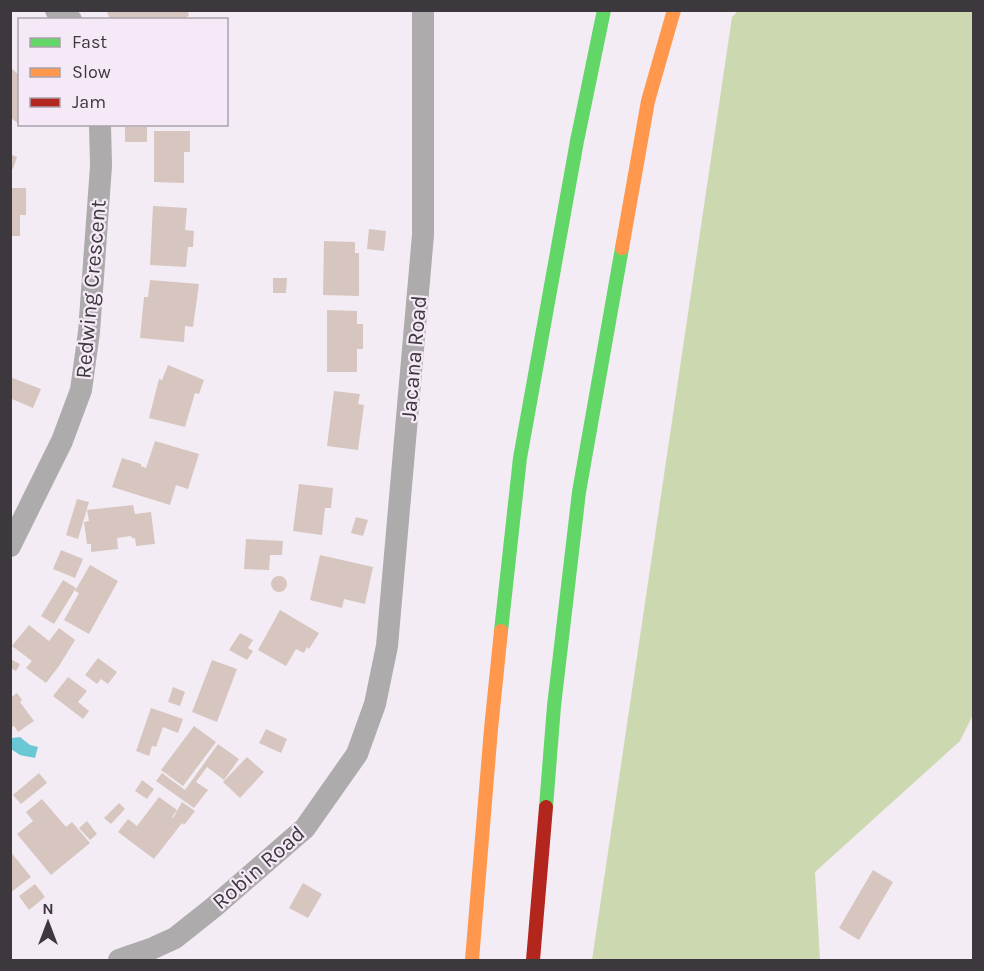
<svg xmlns="http://www.w3.org/2000/svg" width="984" height="971" viewBox="0 0 984 971" font-family="Karla,sans-serif">
<style>
.forest{fill:#ccd9b0}
.water{fill:#6ac8d4}
.building{fill:#d7c6bf}
.lines{fill:none;stroke-linecap:round;stroke-linejoin:round}
.street{stroke:#aeabad;stroke-width:22}
.fast{stroke:#63d668;stroke-width:14}
.slow{stroke:#ff974d;stroke-width:14}
.jam{stroke:#b3261e;stroke-width:14}
.labels{text-anchor:middle;stroke-width:4.5;stroke-linejoin:round;paint-order:stroke}
.street-label{font-size:22px;fill:#3c383d;stroke:#f5e9f7}
</style>
<rect width="100%" height="100%" fill="#f3ecf4"/>
<path class="forest" d="M739,10l234,1v704l-13,26 -145,131 5,88h-228l140,-943z"/>
<path class="water" d="M20,737l10,8 8,2 -3,11 -15,-3 -9,-6 1,-11z"/>
<path class="building" d="M111,10h76l2,5 -5,5h-73l-4,-7z
M10,67l10,9v49l-10,-8z
M125,127h22v15h-22z
M154,131h36v21h-6v31l-30,-1z
M10,154l7,3 -4,12 -3,-1z
M10,188h16v27h-6v21h-10z
M153,206l34,2 -2,22 9,1 -1,16h-5l-2,20 -36,-2z
M369,229l17,2 -2,20 -17,-2z
M324,241l31,1v11h4v43l-36,-1z
M273,278h14l-1,15h-13z
M150,280l49,4 -6,43 -8,-1 -1,16 -44,-4 4,-41h4z
M327,310l30,1v13h6v25h-6v23h-30z
M168,365l36,15 -5,14 -4,-1 -10,34 -36,-9 10,-39 3,1z
M10,377l31,12 -8,19 -21,-9z
M334,391l26,3 -2,10 6,1 -6,45 -31,-4z
M155,441l44,13 -11,35 -12,-4 -6,20 -58,-18 10,-29 19,6v2l5,2z
M299,484l34,4 -2,20h-6l-3,27 -29,-4z
M77,499l12,3 -11,37 -12,-4z
M133,505l2,9 16,-2 4,32 -19,2 -1,-8h-3l-1,-2 -14,2 1,11 -27,3v-8h-4l-3,-22 5,-1 -2,-11z
M356,517l12,3 -5,16 -12,-3z
M246,539l37,2 -1,14h-12l-1,15 -25,-1z
M61,550l22,9 -8,19 -22,-9z
M320,555l53,12 -8,37 -21,-5 -2,9 -32,-8z
M90,565l28,16 -29,53 -25,-14 15,-27 -4,-2z
M271 584a8 8 0 1 1 16 0a8 8 0 1 1-16 0Z
M63,580l13,8 -22,36 -13,-8z
M280,610l39,23 -10,16 -2,-2 -3,6 -8,-4 -10,17 -28,-16z
M29,625l20,16 10,-13 16,12 -16,26 -13,17 -20,-15 6,-7 -20,-15z
M240,633l13,7 -5,8 5,3 -6,9 -18,-10z
M98,658l19,14 -9,12 -7,-5 -4,5 -12,-9z
M10,659l10,5 -4,7 -6,-3z
M212,660l25,9 -20,53 -25,-10z
M68,677l19,14 -9,11 11,9 -6,8 -30,-23z
M173,687l12,5 -5,14 -12,-4z
M17,693l5,7 -2,2 14,19 -16,11 -4,-6 -4,2v-30z
M151,708l32,11 -5,14 -15,-6 -7,20 -4,-1 -3,10 -13,-5z
M194,726l22,16 -33,44 -22,-16z
M266,729l21,10 -6,14 -22,-10z
M218,744l21,15 -15,21 -17,-13 -11,15 12,8 -14,18 -38,-27 6,-8 23,17z
M247,757l17,15 -24,26 -17,-16z
M39,773l8,10 -26,21 -8,-9z
M142,780l12,9 -7,10 -12,-8z
M159,797l18,13 -5,7 1,1 9,-16 13,9 -11,14 -2,-2 -28,36 -36,-27 10,-13 9,7z
M42,799l24,28 6,-5 18,21 -39,32 -34,-41 16,-13 -7,-9z
M119,803l6,6 -14,15 -7,-6z
M87,821l10,13 -7,6 -11,-12z
M10,851l21,26 -21,16z
M873,870l20,12 -34,58 -20,-12z
M303,883l19,11 -14,24 -19,-10z
M35,884l10,13 -16,13 -10,-14z"/>
<g class="lines">
<path class="street" d="M56,10l15,10
M10,546l52,-105 19,-51 8,-58 12,-166 -1,-42
M119,960l32,-11 24,-11 39,-31 91,-79 52,-74 18,-50 12,-58 36,-411v-225"/>
<path class="fast" d="M501,631l19,-173 57,-317 27,-131
M546,807l8,-101 25,-214 43,-244"/>
<path class="slow" d="M622,248l26,-147 26,-91
M472,960l19,-231 10,-98"/>
<path class="jam" d="M533,960l13,-153"/>
</g>
<g class="labels">
<g class="street-label">
<text transform="translate(90 289) rotate(-85)" y="8">Redwing Crescent</text>
<text transform="translate(413 358) rotate(-85)" y="8">Jacana Road</text>
<text transform="translate(258 867) rotate(-41)" y="8">Robin Road</text>
</g>
</g>
<rect width="984" height="971" fill="none" stroke="#3c383d" stroke-width="24"/>
<rect x="18" y="18" width="210" height="108" fill="#f5e9f7" stroke="#aba2ad" stroke-width="1.5"/>
<rect x="30" y="38" width="30" height="9" fill="#63d668" stroke="#aba2ad" stroke-width="1.5"/>
<text x="72" y="48" font-size="18" fill="#3c383d">Fast</text>
<rect x="30" y="68" width="30" height="9" fill="#ff974d" stroke="#aba2ad" stroke-width="1.5"/>
<text x="72" y="78" font-size="18" fill="#3c383d">Slow</text>
<rect x="30" y="98" width="30" height="9" fill="#b3261e" stroke="#aba2ad" stroke-width="1.5"/>
<text x="72" y="108" font-size="18" fill="#3c383d">Jam</text>
<g transform="translate(48 923)" stroke="#f5e9f7" stroke-width="4.5" paint-order="stroke">
<path d="M0-4.5L10 22L0 15L-10 22Z" fill="#3c383d"/>
<text y="-9" font-size="16" font-weight="bold" text-anchor="middle" fill="#3c383d">N</text>
</g>
</svg>
